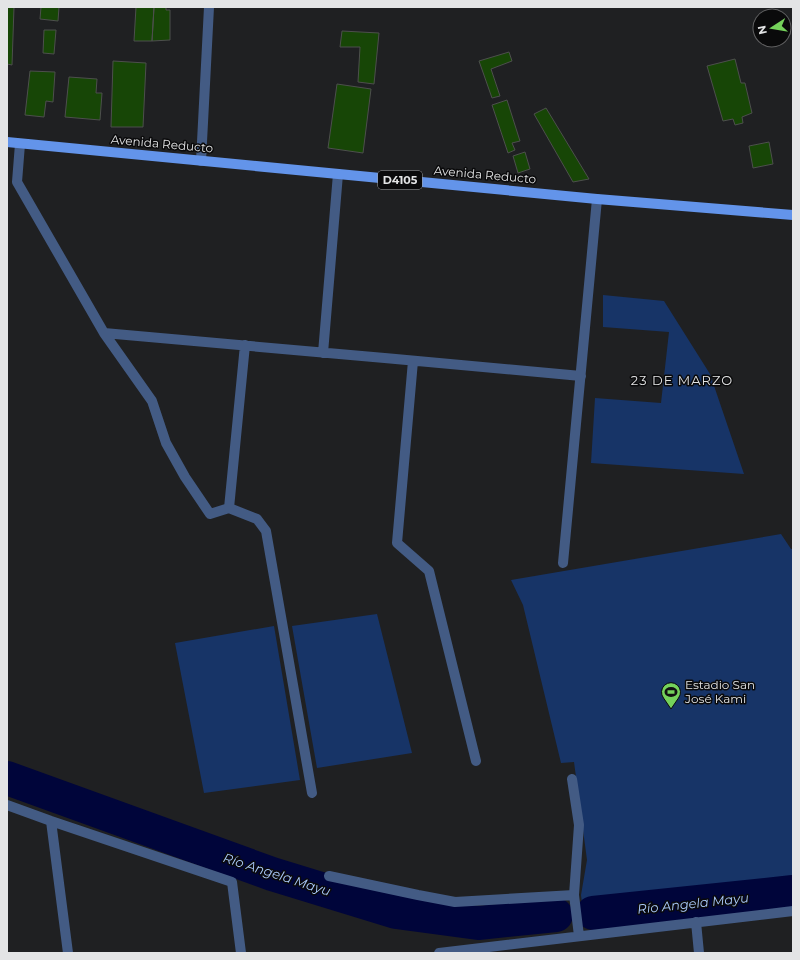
<svg xmlns="http://www.w3.org/2000/svg" width="800" height="960" viewBox="0 0 800 960" font-family="Montserrat,sans-serif">
<style>
.green{fill:#173467}
.lines{fill:none;stroke-linecap:round;stroke-linejoin:round}
.river{stroke:#00053a;stroke-width:34}
.building{fill:#174606;stroke:#4d4f4d}
.minor{stroke:#435b84;stroke-width:10}
.major{stroke:#6394ea;stroke-width:10}
.labels{text-anchor:middle;stroke-width:3;stroke-linejoin:round;paint-order:stroke}
.shield{fill:#0a0a0b;stroke:#a2a3a4;stroke-width:1}
.shield-label{font-size:11px;font-weight:bold;fill:#e3e4e5}
.street-label{font-size:12px;fill:#e3e4e5;stroke:#0a0a0b}
.poi-label{font-size:12px;fill:#e3e4e5;stroke:#0a0a0b;text-anchor:start}
.neighbourhood-label{font-size:13px;letter-spacing:1px;fill:#e3e4e5;stroke:#0a0a0b}
.water-label{font-size:13px;font-style:italic;fill:#accbfe;stroke:#0a0a0b}
</style>
<rect width="100%" height="100%" fill="#1f2022"/>
<path class="green" d="M603,295l61,6 46,73 34,100 -153,-11 4,-65 66,5 8,-71 -66,-5z
M781,534l10,15h2v355l-208,22 -4,-31 6,-35 -13,-98 -13,1 -38,-158 -12,-25z
M377,614l35,139 -95,15 -25,-142z
M274,626l26,154 -96,13 -29,-150z"/>
<g class="lines">
<path class="river" d="M7,778l265,96 124,38 82,11 78,-8
M593,913l200,-21"/>
</g>
<path class="building" d="M7,7h7l-2,58 -5,-1z
M41,7h18l-1,14 -18,-2z
M136,7h18l-2,34h-18z
M154,7h12v3h4v30l-18,1z
M44,30h12l-2,24 -11,-1z
M342,31l37,2 -5,51 -16,-2 2,-35h-20z
M509,52l3,9 -21,8 9,27 -8,2 -13,-37z
M735,59l6,24h4l7,30 -10,4 1,6 -8,2 -2,-6 -10,2 -16,-55z
M113,61l33,2 -3,64h-32z
M30,71l25,1 -2,30 -7,-1 -2,16 -19,-2z
M69,77l28,2 -1,14h6l-2,27 -35,-3z
M337,84l34,5 -8,64 -35,-5z
M507,100l13,41 -8,2 3,7 -7,3 -16,-48z
M546,108l43,71 -16,3 -39,-68z
M769,142l4,22 -20,4 -4,-22z
M525,152l5,17 -12,4 -5,-17z"/>
<g class="lines">
<path class="minor" d="M20,144l-3,38 87,151 48,68 14,42 19,34 25,37 19,-6
M201,161l8,-154
M104,333c159,13 318,29 477,43
M245,345l-16,163 28,11 9,12 46,262
M323,353l15,-179
M413,361l-16,182 32,28 47,190
M563,563l34,-364
M572,779l7,46 -5,70 5,41
M7,805l44,16 181,61 9,71
M51,821l17,132
M329,876l89,19 37,7 119,-7
M696,922l3,31
M439,953l354,-42"/>
<path class="major" d="M7,142l590,57 196,16"/>
</g>
<defs>
<g id="stadium-pin" transform="scale(1)"><path d="M0 17L-7.5 6A9.5 9.5 0 1 1 7.5 6Z" fill="#75d25b" stroke="#0a0a0b"/><path d="M0-5a6.5 5 0 1 0 0 10a6.5 5 0 1 0 0-10ZM-3.5-1.8h7v3.6h-7Z" fill="#111"/></g>
</defs>
<g fill-rule="evenodd">
<use href="#stadium-pin" x="671" y="692"/>
</g>
<g class="labels">
<rect class="shield" x="378" y="171" width="44" height="18" rx="3"/>
<g class="shield-label">
<text x="400" y="184">D4105</text>
</g>
<g class="street-label">
<text transform="translate(162 144) rotate(5)" y="4">Avenida Reducto</text>
<text transform="translate(485 175) rotate(5)" y="4">Avenida Reducto</text>
</g>
<g class="poi-label">
<text x="685" y="689">Estadio San<tspan x="685" dy="14">José Kami</tspan></text>
</g>
<g class="neighbourhood-label">
<text x="682" y="385">23 DE MARZO</text>
</g>
<g class="water-label">
<text transform="translate(277 874) rotate(18)" y="5">Río Angela Mayu</text>
<text transform="translate(693 903) rotate(-6)" y="5">Río Angela Mayu</text>
</g>
</g>
<rect width="800" height="960" fill="none" stroke="#e3e4e5" stroke-width="16"/>
<g transform="translate(772 28) rotate(258)"><circle r="19" fill="#0a0a0b" stroke="#616162"/>
<path d="M0-3L7 15L0 10L-7 15Z" fill="#75d25b"/>
<text y="-6" font-size="11" font-weight="bold" text-anchor="middle" fill="#e3e4e5">N</text>
</g>
</svg>
